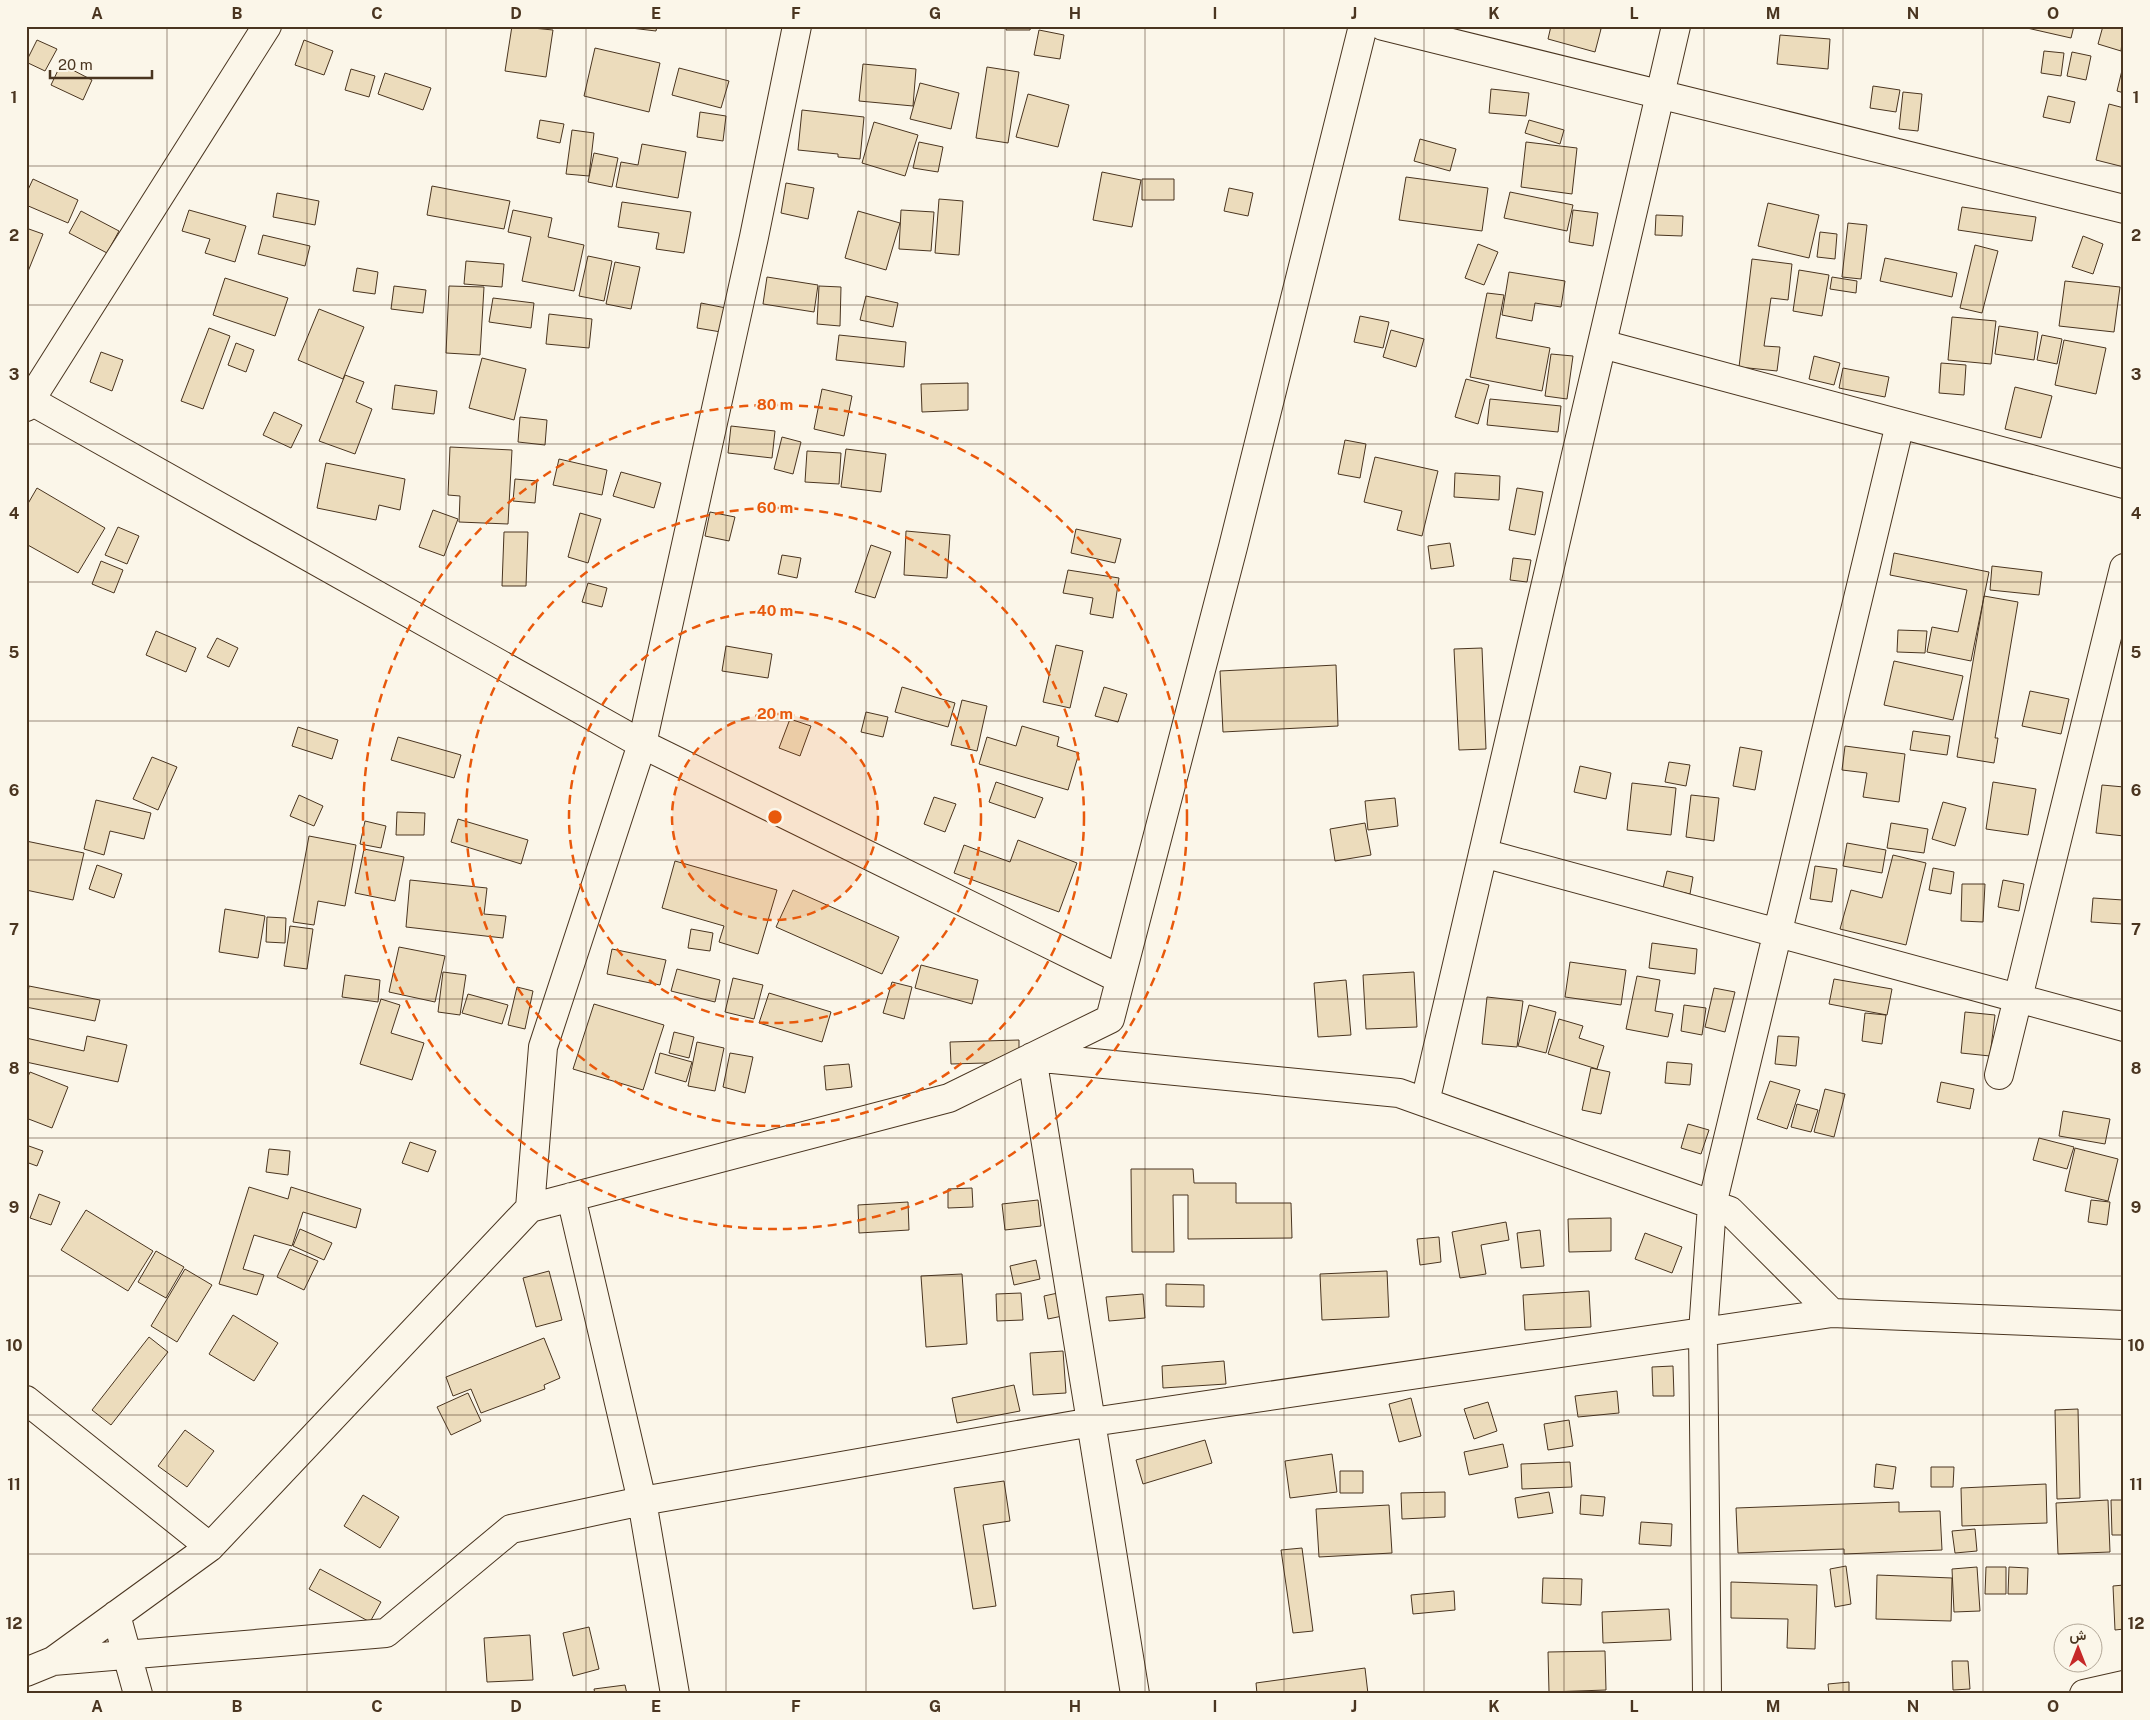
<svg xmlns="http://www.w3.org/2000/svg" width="2150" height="1720" viewBox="0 0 2150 1720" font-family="'Public Sans',Vazirmatn,sans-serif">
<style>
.building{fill:#ecdcbc;stroke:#4a3520}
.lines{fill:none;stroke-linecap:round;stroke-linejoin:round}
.street-casing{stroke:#4a3520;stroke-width:30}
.street{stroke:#fbf6e9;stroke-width:28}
.grid{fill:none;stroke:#4a3520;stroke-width:1;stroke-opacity:0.55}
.ring{fill:none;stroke:#e8590c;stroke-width:2.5;stroke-dasharray:9 6}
.centre{fill:#e8590c;stroke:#fbf6e9;stroke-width:2.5}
.ring-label{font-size:15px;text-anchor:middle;font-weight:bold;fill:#e8590c;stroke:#fbf6e9;stroke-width:4;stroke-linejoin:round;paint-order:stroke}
.neatline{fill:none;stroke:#4a3520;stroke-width:2}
.grid-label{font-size:16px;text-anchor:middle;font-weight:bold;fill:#4a3520}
</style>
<rect width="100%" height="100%" fill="#fbf6e9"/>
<path class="building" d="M512,26l41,4 -7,47 -41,-6z
M614,26h43l-1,5z
M1007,26h24l-1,4h-24z
M1551,26h40l10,3 -6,23 -47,-13z
M2028,26h46l-3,12 -44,-10z
M2103,26h21l-3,25 -23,-7z
M1039,30l25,5 -4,24 -26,-4z
M1780,35l50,4 -2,30 -51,-5z
M37,40l20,9 -12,22 -19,-9z
M304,40l29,11 -9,24 -29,-10z
M595,48l65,15 -11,49 -65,-16z
M2044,51l20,2 -3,23 -20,-3z
M2072,52l19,4 -5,24 -19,-4z
M61,64l31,16 -9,20 -32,-15z
M863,64l53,5 -3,37 -54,-5z
M2123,66h1v27l-7,-2z
M987,67l32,5 -11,71 -32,-5z
M679,68l50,13 -8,27 -49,-13z
M351,69l24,7 -6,21 -24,-7z
M385,73l46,15 -8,22 -45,-16z
M920,83l39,10 -8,36 -41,-10z
M1873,86l27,4 -4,22 -26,-4z
M1491,89l38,4 -3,23 -37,-3z
M1903,92l19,2 -4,37 -19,-2z
M1028,94l41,11 -11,42 -42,-10z
M2048,96l27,6 -5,21 -27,-6z
M2109,104l15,4v59l-28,-7z
M802,110l62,7 -4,42 -22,-2v-3l-40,-4z
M700,112l26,4 -3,25 -26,-4z
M540,120l24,4 -4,19 -23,-5z
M1529,120l35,10 -4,14 -35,-11z
M874,122l44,13 -13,41 -43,-13z
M572,130l22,3 -5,43 -23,-2z
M1420,139l36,10 -6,22 -36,-10z
M919,142l24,5 -5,25 -25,-4z
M1526,142l51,6 -5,46 -51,-7z
M642,144l44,8 -8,46 -62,-11 5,-25 17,3z
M594,153l24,5 -6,29 -24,-5z
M1102,172l39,8 -9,47 -39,-7z
M1406,177l82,11 -6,43 -83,-11z
M33,179l45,21 -10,23 -42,-18v-11z
M1142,179h32v21h-32z
M786,183l28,5 -6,31 -27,-6z
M432,186l78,15 -6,28 -77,-14z
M1229,188l24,5 -5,23 -24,-5z
M1510,192l63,13 -6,26 -63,-13z
M277,193l42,8 -4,24 -42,-8z
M939,199l24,2 -4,54 -24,-2z
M622,202l69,10 -7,41 -28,-4 3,-16 -41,-6z
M1768,203l51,12 -10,43 -51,-12z
M1962,207l74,10 -4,24 -74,-11z
M189,210l57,16 -11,36 -30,-9 5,-14 -28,-8z
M513,210l39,8 -4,19 36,8 -10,46 -52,-10 9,-44 -23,-5z
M901,210l33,2 -3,39 -32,-2z
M1573,210l25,3 -5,33 -24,-4z
M81,211l38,20 -12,22 -38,-20z
M858,211l42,12 -14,47 -41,-12z
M1656,215l27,1 -1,20 -27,-1z
M1848,223l19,2 -6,54 -19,-2z
M26,228l17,6 -16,40h-1z
M1820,232l17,2 -2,25 -18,-2z
M263,235l47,11 -5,20 -47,-12z
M2083,236l20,8 -10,30 -21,-7z
M1478,244l20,8 -14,33 -19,-7z
M1975,245l23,6 -16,62 -22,-5z
M588,256l24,5 -8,40 -25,-5z
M1885,258l72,15 -5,24 -72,-16z
M1752,259l40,5 -4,36 -17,-2 -7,48 16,1 -3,24 -38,-4z
M466,261l38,3 -2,23 -38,-3z
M615,262l25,5 -9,42 -25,-5z
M357,268l21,4 -3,22 -22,-3z
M1799,270l30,5 -7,41 -29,-5z
M1509,272l56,9 -4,26 -26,-4 -3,18 -30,-6z
M767,277l51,8 -4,27 -51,-8z
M1832,277l25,4 -1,12 -26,-4z
M225,278l63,20 -13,38 -62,-21z
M2065,281l55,6 -6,45 -55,-6z
M394,286l32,4 -3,23 -32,-4z
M449,286l35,1 -4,68 -34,-2z
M819,286l22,1 -1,39 -23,-2z
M1487,293l17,2 -8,43 54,10 -8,43 -72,-14z
M866,296l32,7 -5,24 -33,-7z
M493,298l41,5 -3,25 -42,-6z
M701,303l25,5 -5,24 -24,-4z
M319,309l45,18 -21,52 -45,-19z
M549,314l43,5 -3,29 -43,-4z
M1360,316l29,6 -6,26 -29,-6z
M1952,317l44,4 -5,43 -43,-4z
M1999,326l39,6 -4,28 -39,-6z
M209,328l21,8 -27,73 -22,-8z
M1391,330l33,9 -8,28 -33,-10z
M839,335l67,7 -2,25 -68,-7z
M2042,335l20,4 -5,25 -20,-4z
M2064,340l42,8 -10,46 -41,-9z
M236,343l18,7 -8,22 -18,-7z
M101,352l22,8 -11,31 -22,-9z
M1551,354l22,2 -6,43 -22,-3z
M1814,356l26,7 -6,22 -25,-6z
M482,358l44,11 -12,51 -45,-12z
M1941,363l25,2 -2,30 -25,-2z
M1843,368l46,9 -4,20 -46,-9z
M345,375l19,7 -8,20 16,7 -17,45 -36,-13z
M1466,379l23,6 -11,39 -23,-7z
M968,383v27l-46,2 -1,-28z
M395,385l42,6 -3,23 -42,-5z
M2015,387l37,9 -11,42 -36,-9z
M822,389l30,7 -8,40 -30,-7z
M1490,399l71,7 -3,26 -71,-7z
M274,412l28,13 -11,23 -28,-13z
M520,417l27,3 -2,25 -27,-3z
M731,426l44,5 -3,27 -44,-5z
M782,437l19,5 -8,32 -19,-5z
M1345,440l21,4 -6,34 -22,-4z
M450,447l62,3 -4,74 -49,-2 1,-26 -12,-1z
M846,449l40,5 -5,38 -40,-5z
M807,451l34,2 -2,31 -34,-2z
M1375,457l63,14 -16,65 -25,-6 5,-19 -38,-9z
M559,459l48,11 -5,25 -49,-10z
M326,463l79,16 -5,31 -21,-5 -3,15 -59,-12z
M621,472l40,11 -7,25 -41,-12z
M1455,473l45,3 -1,24 -45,-3z
M515,479l22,2 -2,22 -22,-2z
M37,488l68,40 -27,45 -52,-29v-37z
M1517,488l26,4 -8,43 -26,-5z
M433,510l25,9 -14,37 -25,-9z
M710,512l25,5 -6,24 -24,-5z
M580,513l21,6 -13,44 -20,-6z
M118,527l21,9 -12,28 -22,-9z
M1076,529l45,10 -6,24 -44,-10z
M906,531l44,4 -3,43 -43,-3z
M504,532h24l-2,54h-24z
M1450,543l4,23 -23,3 -3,-23z
M871,545l20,7 -16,46 -20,-6z
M1894,553l95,19 -18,89 -44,-9 5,-25 26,5 9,-42 -77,-15z
M782,555l19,3 -4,20 -19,-4z
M1513,558l18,2 -4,22 -17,-2z
M101,561l22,9 -9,23 -22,-9z
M1992,566l50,6 -3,23 -49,-5z
M1068,570l51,8 -6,40 -23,-4 3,-16 -30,-5z
M588,583l19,5 -5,19 -20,-5z
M1984,596l34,6 -23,136h3l-4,25 -37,-6z
M1898,630l29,1 -2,22 -28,-1z
M156,631l40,17 -10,24 -40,-17z
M217,638l21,10 -9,19 -22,-10z
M1056,645l27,6 -13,57 -27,-6z
M726,646l46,8 -4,24 -46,-7z
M1482,648l4,101 -27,1 -5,-101z
M1894,661l69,15 -10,44 -69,-15z
M1336,665l2,61 -115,6 -3,-61z
M902,687l53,16 -7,24 -53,-15z
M1104,687l23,7 -9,28 -23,-6z
M2030,691l39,8 -8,35 -39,-8z
M962,700l25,6 -10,45 -26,-6z
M866,712l22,5 -5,20 -22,-5z
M790,719l21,7 -11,30 -21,-8z
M1022,726l37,11 -2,9 22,7 -11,37 -89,-26 8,-27 29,9z
M298,727l40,13 -6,19 -40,-13z
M1913,731l37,5 -3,19 -37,-5z
M398,737l63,18 -7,23 -63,-18z
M1845,746l60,8 -6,48 -36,-5 4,-24 -25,-3z
M1740,747l22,4 -7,39 -22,-4z
M152,757l25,10 -19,43 -25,-11z
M1669,762l21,3 -4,21 -21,-4z
M1580,766l31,7 -5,26 -32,-7z
M996,782l47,16 -8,20 -46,-16z
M1993,782l43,7 -8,46 -42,-6z
M1632,783l44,5 -5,47 -44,-5z
M2102,785l22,2v49l-28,-3z
M299,795l24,11 -9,20 -24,-10z
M1691,795l28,3 -5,43 -28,-4z
M934,797l22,7 -11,28 -21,-8z
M1395,798l3,28 -30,4 -3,-29z
M96,800l55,13 -7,26 -34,-8 -6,24 -20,-6z
M1943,802l23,6 -11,38 -23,-7z
M397,812l28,1 -1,22h-28z
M458,819l70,21 -7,24 -70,-22z
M365,821l21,5 -5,22 -21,-4z
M1365,823l6,32 -36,6 -5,-32z
M1891,823l37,6 -4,24 -37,-5z
M309,836l47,9 -11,61 -27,-5 -4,24 -21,-3z
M1018,840l59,23 -18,49 -105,-39 10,-28 46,17z
M26,841l58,12 -11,47 -47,-10z
M1847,843l39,7 -4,23 -39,-7z
M364,849l40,8 -9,44 -40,-8z
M1893,855l33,8 -20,82 -66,-16 11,-39 31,8z
M675,861l102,29 -19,64 -39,-12 5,-16 -62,-18z
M97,865l25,9 -8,24 -25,-9z
M1815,866l22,3 -5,33 -22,-3z
M1933,868l21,4 -3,22 -22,-4z
M1667,871l26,6 -3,17 -27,-6z
M410,880l77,8 -3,26 22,2 -3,22 -97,-11z
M2003,880l21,4 -5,27 -21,-4z
M1962,884h23l-2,38 -22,-1z
M793,890l106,47 -17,37 -106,-47z
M2093,898l30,2 -1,24 -31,-2z
M225,909l40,7 -7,42 -39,-6z
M267,917l19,1 -1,25 -19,-1z
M290,926l23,3 -6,40 -23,-3z
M691,929l22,4 -3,18 -22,-3z
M1652,943l45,6 -2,25 -46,-6z
M399,947l46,9 -10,46 -46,-10z
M612,949l54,11 -6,25 -53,-11z
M1570,962l56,8 -5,35 -56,-8z
M921,965l57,15 -6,24 -57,-16z
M677,969l43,11 -5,22 -44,-11z
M443,972l23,3 -6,40 -22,-3z
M1414,972l3,55 -51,2 -3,-54z
M345,975l35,5 -2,22 -36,-5z
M1637,976l23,4 -5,31 18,3 -5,23 -42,-8z
M733,978l30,7 -9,34 -29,-7z
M1834,979l58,10 -5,26 -58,-11z
M1346,980l5,55 -33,2 -4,-54z
M892,982l20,5 -8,32 -21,-6z
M29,986l71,14 -5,21 -69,-14z
M517,987l16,4 -8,38 -17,-4z
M1714,988l21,4 -10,40 -20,-5z
M769,993l62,19 -9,30 -63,-19z
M468,994l40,11 -6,19 -40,-11z
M1487,997l36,4 -6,46 -35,-3z
M381,999l19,6 -9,28 33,10 -12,37 -52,-16z
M594,1004l70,21 -21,65 -70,-21z
M1529,1005l27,7 -10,41 -28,-7z
M1684,1005l22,3 -4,27 -21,-4z
M1965,1012l30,3 -5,41 -29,-3z
M1865,1013l21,2 -4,29 -20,-3z
M1559,1019l24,7 -4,12 25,8 -7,23 -49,-15z
M674,1032l20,5 -5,21 -20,-5z
M87,1036l40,9 -9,37 -92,-20v-24l58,13z
M1778,1036l21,1 -3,29 -21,-2z
M1019,1040v22l-68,2 -1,-22z
M697,1042l27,6 -9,43 -27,-5z
M660,1053l32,9 -6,20 -31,-9z
M730,1053l23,4 -8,36 -22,-6z
M1667,1062l25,2 -2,21 -25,-2z
M849,1064l3,23 -26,3 -2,-24z
M1591,1068l19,4 -9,42 -19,-4z
M30,1072l38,15 -16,41 -26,-10v-37z
M1770,1081l30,9 -13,39 -30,-10z
M1941,1082l33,7 -4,20 -33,-7z
M1825,1089l20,5 -11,43 -20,-5z
M1797,1104l21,6 -7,22 -20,-5z
M2063,1111l47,8 -5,25 -46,-8z
M1688,1124l21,6 -8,24 -20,-6z
M2039,1138l35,9 -7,22 -34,-9z
M410,1142l26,9 -8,21 -26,-9z
M26,1145l17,6 -6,15 -11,-4z
M2075,1148l43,11 -10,42 -43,-10z
M269,1149l21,2 -2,24 -22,-3z
M1131,1169h62l1,14h42v20h55l1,35 -104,1v-44h-15l1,57h-42z
M249,1187l39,12 3,-12 70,22 -5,19 -53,-16 -11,34 -38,-11 -11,34 21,6 -7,20 -38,-11z
M972,1188l1,19 -25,1v-19z
M39,1194l21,8 -9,23 -21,-7z
M1038,1200l3,26 -36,4 -3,-26z
M2091,1200l19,2 -3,23 -19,-3z
M908,1202l1,28 -50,3 -1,-28z
M86,1210l67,41 -25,40 -67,-41z
M1611,1218v33l-42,1 -1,-33z
M1506,1222l3,18 -28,5 5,29 -26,4 -8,-46z
M300,1229l32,14 -8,17 -31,-14z
M1540,1230l4,36 -23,2 -4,-35z
M1645,1233l37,14 -10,26 -37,-14z
M1439,1237l2,25 -21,3 -3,-26z
M290,1249l28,12 -14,29 -27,-13z
M156,1251l28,16 -18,31 -28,-16z
M1036,1260l4,19 -26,6 -4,-19z
M185,1269l27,16 -35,57 -26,-16z
M549,1271l13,49 -26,7 -13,-49z
M1387,1271l2,46 -67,3 -2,-46z
M962,1274l5,70 -41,3 -5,-71z
M1166,1284l38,1v22l-38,-1z
M1067,1291l5,23 -24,5 -4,-23z
M1589,1291l2,36 -66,3 -2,-35z
M1021,1293l2,27 -26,1 -1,-27z
M1143,1294l2,24 -36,3 -3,-24z
M233,1315l45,28 -24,38 -45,-27z
M149,1337l19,15 -57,73 -19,-15z
M544,1338l16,40 -16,7 1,4 -64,24 -10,-24 -18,7 -7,-19z
M1063,1351l3,42 -33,2 -3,-42z
M1224,1361l2,23 -63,4 -1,-22z
M1673,1366l1,30h-21l-1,-29z
M1014,1385l6,26 -63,12 -5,-25z
M1617,1391l2,22 -41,4 -3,-21z
M468,1393l13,28 -30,14 -14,-28z
M1411,1398l10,38 -22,6 -10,-38z
M1488,1402l9,29 -23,8 -10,-30z
M2078,1409l2,89 -23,1 -2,-89z
M1569,1420l4,26 -25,4 -4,-26z
M185,1430l29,21 -27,36 -29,-21z
M1205,1440l7,23 -69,21 -7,-24z
M1503,1444l5,23 -39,8 -5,-23z
M1332,1454l5,38 -47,6 -5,-37z
M1570,1462l2,25 -50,2 -1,-25z
M1876,1464l20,3 -3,22 -19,-2z
M1931,1467h23l-1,20h-22z
M1340,1471h23v22h-23z
M1004,1481l6,40 -27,4 13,81 -23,3 -19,-121z
M2046,1484l1,39 -85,3 -1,-38z
M1445,1492v25l-43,2 -1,-26z
M1549,1492l4,21 -35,5 -3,-20z
M363,1495l36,22 -19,31 -36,-22z
M1581,1495l24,2 -2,19 -23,-2z
M2108,1500l2,52 -52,2 -2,-51z
M2111,1500h13v35h-12z
M1899,1502v10l41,-1 2,39 -98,4v-5l-106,4 -2,-45z
M1389,1505l3,48 -73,4 -3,-48z
M1641,1522l31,2 -1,22 -32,-2z
M1975,1529l2,22 -22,2 -3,-22z
M1302,1548l11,83 -20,2 -12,-83z
M1846,1566l5,38 -16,3 -5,-38z
M1977,1567l3,44 -26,1 -2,-43z
M1986,1567h20v27h-21z
M2009,1567l19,1 -1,26h-19z
M320,1569l61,33 -11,20 -61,-33z
M1877,1575l75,3 -1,43 -75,-2z
M1543,1578l39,1 -1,26 -39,-2z
M1731,1582l86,3 -2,64 -28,-1 1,-29 -57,-1z
M2124,1585v44l-9,1 -2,-44z
M1454,1591l1,19 -42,4 -2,-19z
M1669,1609l2,31 -68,3 -1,-31z
M589,1627l10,42 -26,7 -10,-43z
M530,1635l3,45 -46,2 -3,-44z
M1605,1651l1,39 -57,2 -1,-40z
M1952,1661h16l2,28 -17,1z
M1365,1668l3,26h-111l-1,-11z
M1849,1682v12h-20l-1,-10z
M625,1685l2,9h-32l-1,-5z"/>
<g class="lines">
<g class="street-casing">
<path id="street" d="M1383,26l741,183
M1602,344l522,140
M26,398l616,346 478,235
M26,407l241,-381
M1483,853l641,174
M1999,1075l125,-507
M1425,1102l251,-1076
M571,1197l71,304 33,193
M530,1208l13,-161 99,-303 112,-507 43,-211
M26,1400l184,147
M116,1615l22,79
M53,1661l333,-28 125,-104 131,-28 450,-79 740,-109 292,12
M26,1672l27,-11 157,-114 320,-339 419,-110 161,-79 123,-472 130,-521
M1135,1694l-103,-637 367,36 331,118 102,102
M1707,1694l-4,-362 9,-127 188,-781
M2084,1694l40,-9"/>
</g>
<use href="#street" class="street"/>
</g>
<path class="grid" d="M167,26v1668M307,26v1668M446,26v1668M586,26v1668M726,26v1668M866,26v1668M1005,26v1668M1145,26v1668M1284,26v1668M1424,26v1668M1564,26v1668M1704,26v1668M1843,26v1668M1983,26v1668M26,166h2098M26,305h2098M26,444h2098M26,582h2098M26,721h2098M26,860h2098M26,999h2098M26,1138h2098M26,1276h2098M26,1415h2098M26,1554h2098"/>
<circle cx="775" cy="817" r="103" fill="#e8590c" fill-opacity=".12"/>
<g class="ring">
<circle cx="775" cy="817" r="103"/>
<circle cx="775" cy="817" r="206"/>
<circle cx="775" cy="817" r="309"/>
<circle cx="775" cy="817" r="412"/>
</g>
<circle cx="775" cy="817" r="8" class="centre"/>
<g class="ring-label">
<text x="775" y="410">80 m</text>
<text x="775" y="513">60 m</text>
<text x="775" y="616">40 m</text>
<text x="775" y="719">20 m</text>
</g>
<rect width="2150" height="1720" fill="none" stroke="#fbf6e9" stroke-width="55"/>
<g transform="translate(2078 1648)"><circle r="24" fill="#fbf6e9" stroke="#b4a999"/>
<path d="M0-4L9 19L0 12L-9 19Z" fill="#c62828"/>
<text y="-8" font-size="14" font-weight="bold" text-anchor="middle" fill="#4a3520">ش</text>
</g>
<path d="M50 70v8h102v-8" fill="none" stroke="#4a3520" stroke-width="2.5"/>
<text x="58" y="70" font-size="15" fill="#4a3520" stroke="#fbf6e9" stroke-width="4" paint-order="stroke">20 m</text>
<rect x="28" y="28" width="2094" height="1664" class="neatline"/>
<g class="grid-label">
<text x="97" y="19">A</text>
<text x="237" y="19">B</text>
<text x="377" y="19">C</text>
<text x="516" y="19">D</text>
<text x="656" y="19">E</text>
<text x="796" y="19">F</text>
<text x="935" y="19">G</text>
<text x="1075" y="19">H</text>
<text x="1215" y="19">I</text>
<text x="1354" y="19">J</text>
<text x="1494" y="19">K</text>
<text x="1634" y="19">L</text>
<text x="1773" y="19">M</text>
<text x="1913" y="19">N</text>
<text x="2053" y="19">O</text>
<text x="14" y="103">1</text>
<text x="2136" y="103">1</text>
<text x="14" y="241">2</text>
<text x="2136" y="241">2</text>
<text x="14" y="380">3</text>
<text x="2136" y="380">3</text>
<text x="14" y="519">4</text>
<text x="2136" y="519">4</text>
<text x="14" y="658">5</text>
<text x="2136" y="658">5</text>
<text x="14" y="796">6</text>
<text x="2136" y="796">6</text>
<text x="14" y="935">7</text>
<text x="2136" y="935">7</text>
<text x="14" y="1074">8</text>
<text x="2136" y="1074">8</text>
<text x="14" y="1213">9</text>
<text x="2136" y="1213">9</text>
<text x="14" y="1351">10</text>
<text x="2136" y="1351">10</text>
<text x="14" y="1490">11</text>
<text x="2136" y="1490">11</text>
<text x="14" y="1629">12</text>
<text x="2136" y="1629">12</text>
<text x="97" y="1712">A</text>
<text x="237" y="1712">B</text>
<text x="377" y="1712">C</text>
<text x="516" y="1712">D</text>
<text x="656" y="1712">E</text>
<text x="796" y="1712">F</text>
<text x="935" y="1712">G</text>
<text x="1075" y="1712">H</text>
<text x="1215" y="1712">I</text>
<text x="1354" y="1712">J</text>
<text x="1494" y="1712">K</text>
<text x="1634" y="1712">L</text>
<text x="1773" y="1712">M</text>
<text x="1913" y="1712">N</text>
<text x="2053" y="1712">O</text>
</g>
</svg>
